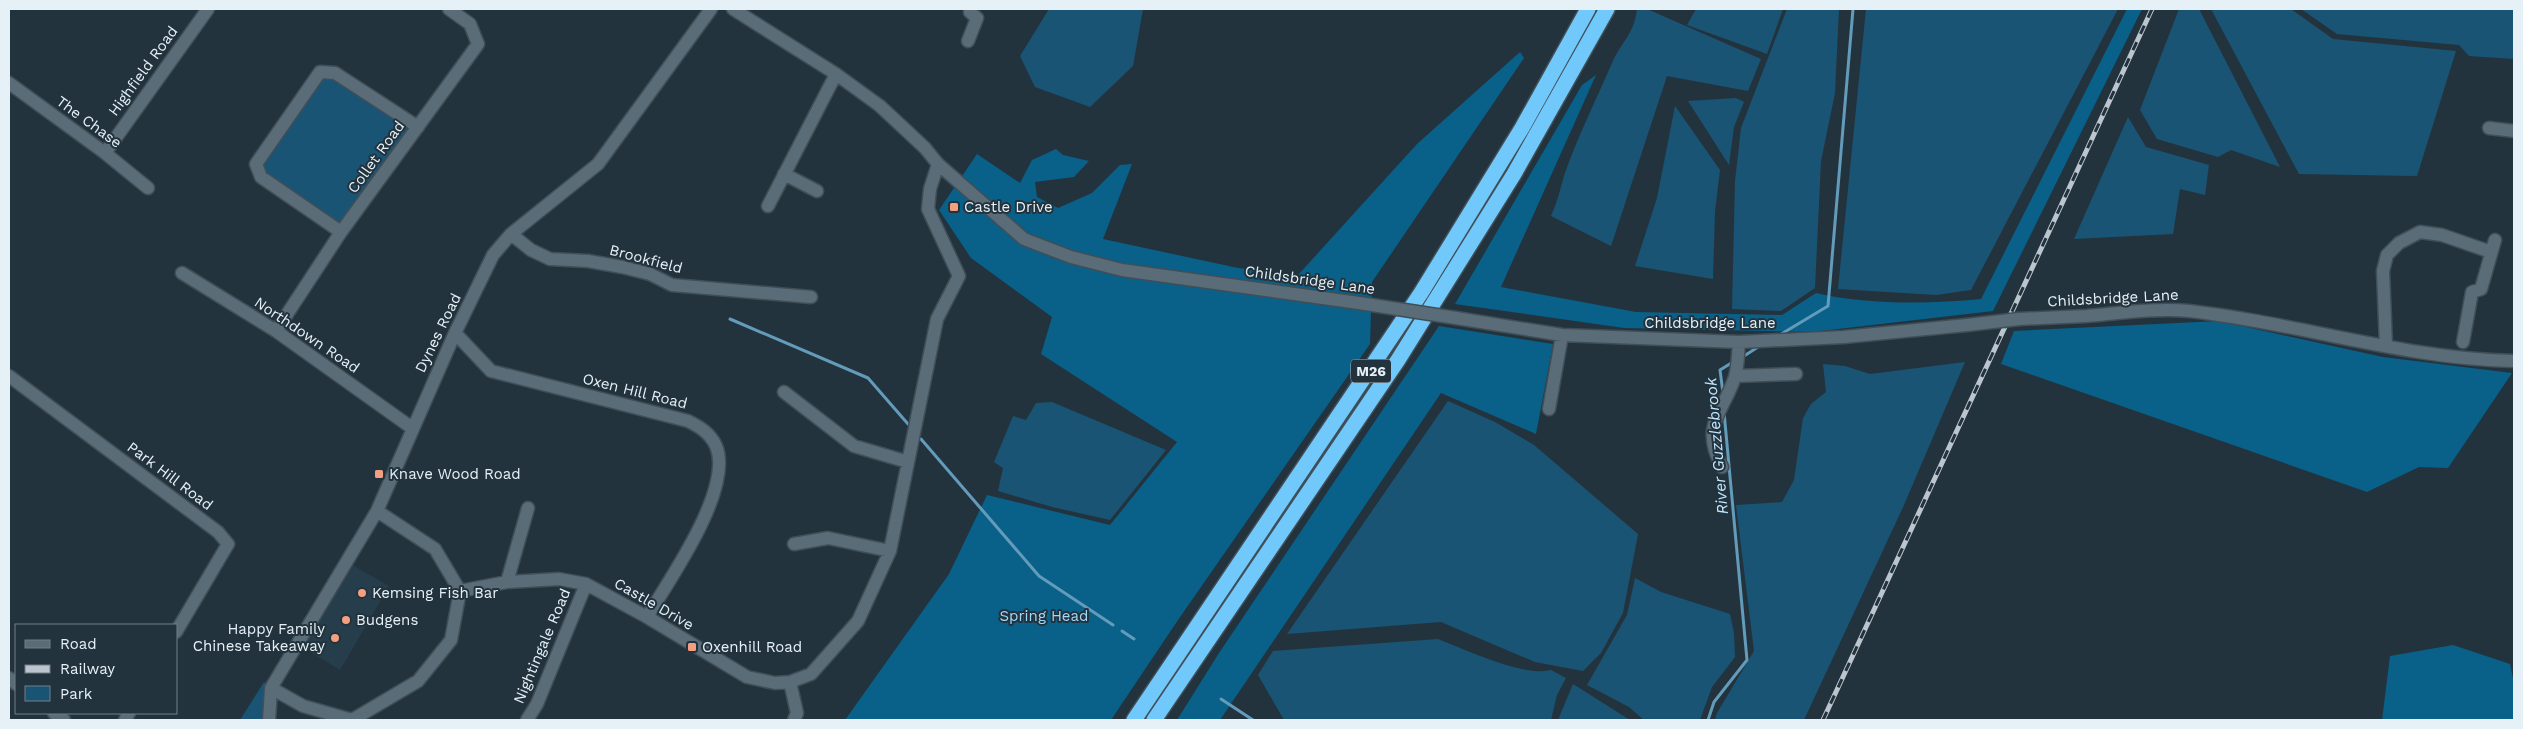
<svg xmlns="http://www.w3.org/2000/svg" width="2523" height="729" viewBox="0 0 2523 729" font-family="'Work Sans',sans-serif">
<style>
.built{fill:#263d4b}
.green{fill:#1a5474}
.forest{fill:#096088}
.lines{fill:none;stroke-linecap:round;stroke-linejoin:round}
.stream{stroke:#639bba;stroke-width:3}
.minor-casing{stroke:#404e57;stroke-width:15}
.highway-casing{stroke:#404e57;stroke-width:18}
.minor{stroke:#5a6c78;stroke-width:12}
.highway{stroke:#71c8fb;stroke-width:15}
.rail-casing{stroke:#bac5cd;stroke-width:5}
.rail{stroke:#23333d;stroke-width:3;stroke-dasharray:9;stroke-linecap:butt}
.minor-bridge-casing{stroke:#404e57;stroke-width:15;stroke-linecap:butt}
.minor-bridge{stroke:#5a6c78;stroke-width:12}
.poi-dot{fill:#f2a080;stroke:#23333d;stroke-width:2}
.labels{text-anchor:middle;stroke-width:4;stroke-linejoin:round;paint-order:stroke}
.shield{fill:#23333d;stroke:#acb7bf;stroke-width:1}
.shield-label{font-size:14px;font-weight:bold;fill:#e6f0f7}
.street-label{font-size:15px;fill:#e6f0f7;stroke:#23333d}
.poi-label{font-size:15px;fill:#e6f0f7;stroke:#23333d;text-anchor:start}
.park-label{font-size:15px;fill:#a0d8fc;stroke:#23333d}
.water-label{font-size:16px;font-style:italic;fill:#c1e6fe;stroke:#23333d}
</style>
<rect width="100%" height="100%" fill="#23333d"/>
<path class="built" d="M349,563l40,23 -49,84 -41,-25z"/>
<path class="green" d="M1049,9h94l-10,57 -43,41 -55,-20 -15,-31z
M1637,9h10l114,50 -13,32 -81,-15 -56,170 -60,-30c6,-13 9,-26 13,-40 13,-38 32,-76 48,-113 9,-21 22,-28 25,-54z
M1696,9h87l-16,45 -80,-29z
M1787,9h52l-4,84 -14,68 -6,127 -34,23 -49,-2 3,-128 6,-53z
M1866,9h252l-147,281 -35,5 -98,-6z
M2179,9h20l81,158 -49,-17 -13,7 -61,-18 -17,-29z
M2211,9h80l42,30 123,12 -39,125 -118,-2z
M2301,9h213v50l-45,-3 -10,-11 -122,-11z
M321,75l14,1 77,53 -73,99 -75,-53 -4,-11z
M1736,98l8,4 -10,25 -5,38 -41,-64z
M1675,106l45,64 -5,41 -2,68 -78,-13 22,-68z
M2128,117l18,30 63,18 -4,30 -25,-6 -7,45 -99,5z
M1965,362l-61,143 -100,215h-89l2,-7 37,-62 -18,-146 46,-3 12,-22 9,-62 8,-14 15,-12 -3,-28 22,2 25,8z
M1448,401l47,21 39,23 104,89 -15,79 -22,40 -18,18 -48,-9 -94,-40 -154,12z
M1052,402l114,48 -56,70 -58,-13 -54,-16 5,-23 -9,-6 19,-46 13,4 10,-17z
M1635,578l26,14 69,22 4,19 1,24 -23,30 -12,33h-56l-15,-13 -42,-22 40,-70z
M1438,639c28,11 85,38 113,31l15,8 -9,17 -6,25h-267l-26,-45 15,-24z
M264,682l4,4 -3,34h-25z
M1573,684l57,36h-72z"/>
<path class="forest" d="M2127,9h15l-149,302 -181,21 -188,-4 -169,-24 127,-219 14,-10 -95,212 135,25 146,3 34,-22c51,12 113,11 165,6z
M1520,52l4,6 -152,224 -2,62 -192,276 -67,100h-266l104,-146 38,-79 123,30 67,-83 -136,-88 11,-37 -81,-59 -32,-48 38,-56 43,29 12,-23 24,-11 7,6 26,6 -15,16 -39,5 2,15 21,11 34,-15 28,-28 12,-1 -29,75 135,29 60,7 119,-131z
M2219,321l164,36 129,16 -64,95 -29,-1 -52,25 -366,-128 13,-33z
M1439,326l114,18 -17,90 -95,-41 -221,327h-43l42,-67z
M2453,645l57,19 4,19v37h-132l8,-64z"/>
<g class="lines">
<path class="stream" d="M730,319l138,59 40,46
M1778,336l50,-30 25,-297
M1741,358l20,-13
M1723,393l-3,-23 13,-8
M921,439l118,137 74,49
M1122,631l12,8
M1221,699l32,21
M1708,720l6,-18 33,-42 -23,-248"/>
<g class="minor-casing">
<path id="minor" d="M733,9l103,65 44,32 45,42 13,16 86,75 47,18 51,13 237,33
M968,41l9,-23 -7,-6 1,-3
M9,83l96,70 43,35
M2489,128l25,3
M105,153l103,-144
M784,174l33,17
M768,206l68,-132
M341,232l-80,-55 -5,-13 64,-92 15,1 83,54
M511,234l20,16 19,9 38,2 34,6 28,7 22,11 139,12
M182,273l94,58 136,97
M1456,318l106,17 177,7 105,-5 123,-12
M2019,319c23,-1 45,-2 68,-3 34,-3 68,-8 102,-5 109,12 215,48 325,50
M276,331l65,-99 137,-188 -8,-20 -21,-15
M455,333l36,38 197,50c12,6 22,12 28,25 18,43 -47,134 -69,171
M2463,342l9,-50 9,-3 14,-49
M2386,346l-3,-75 4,-16 12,-12 21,-11 22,3 49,17
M9,376l209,156 10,12 -52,88
M1735,376l61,-2
M784,392l70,54 54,16
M1549,409l13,-74
M1722,467c-22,-42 0,-52 13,-90 3,-11 3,-24 4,-35
M794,544l34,-6 62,13
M507,582l21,-74
M460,591l47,-9 52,-3 27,5 61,33 100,60 28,6 15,-1 21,-8 47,-53 32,-70 47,-232 22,-43 -31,-67 2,-20 8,-25
M9,678l7,6
M790,682l7,31 -3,7
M271,688l32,18 49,14 66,-39 33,-41 9,-49 -25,-42 -58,-38
M54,713l10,7
M125,720l4,-7
M269,720l2,-32 106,-177 78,-178 38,-78 18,-21 87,-70 113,-155
M527,720l10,-16 49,-120"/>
</g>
<g class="highway-casing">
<path id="highway" d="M1134,720l287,-427 101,-165 66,-119
M1154,720l244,-360 116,-186 93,-165"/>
</g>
<use href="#minor" class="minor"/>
<use href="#highway" class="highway"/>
<g class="rail-casing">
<path id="rail" d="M1823,720l329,-711"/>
</g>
<use href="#rail" class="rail"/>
<g class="minor-bridge-casing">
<path id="minor-bridge" d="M1359,303l97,15
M1967,325l52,-6"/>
</g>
<use href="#minor-bridge" class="minor-bridge"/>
</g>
<g class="poi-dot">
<rect x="949" y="202" width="10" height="10" rx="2.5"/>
<rect x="374" y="469" width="10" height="10" rx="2.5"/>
<circle cx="362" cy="593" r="5"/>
<circle cx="346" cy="620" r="5"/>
<circle cx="335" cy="638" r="5"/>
<rect x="687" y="642" width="10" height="10" rx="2.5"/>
</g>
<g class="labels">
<rect class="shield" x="1351" y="359.5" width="40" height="23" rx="4"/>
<g class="shield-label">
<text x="1371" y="376">M26</text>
</g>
<g class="street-label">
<text transform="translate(143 71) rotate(-54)" y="5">Highfield Road</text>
<text transform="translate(89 122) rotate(36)" y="5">The Chase</text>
<text transform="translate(376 157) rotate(-54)" y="5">Collet Road</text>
<text transform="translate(646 259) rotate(15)" y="5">Brookfield</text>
<text transform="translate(1310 280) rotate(8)" y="5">Childsbridge Lane</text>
<text transform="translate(2113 298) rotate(-3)" y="5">Childsbridge Lane</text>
<text x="1710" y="328">Childsbridge Lane</text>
<text transform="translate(438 333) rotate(-64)" y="5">Dynes Road</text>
<text transform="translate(307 335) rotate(34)" y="5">Northdown Road</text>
<text transform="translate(635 391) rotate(14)" y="5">Oxen Hill Road</text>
<text transform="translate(170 476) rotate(37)" y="5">Park Hill Road</text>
<text transform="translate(654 604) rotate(30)" y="5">Castle Drive</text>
<text transform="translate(542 646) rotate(-67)" y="5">Nightingale Road</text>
</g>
<g class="poi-label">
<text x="964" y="212">Castle Drive</text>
<text x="389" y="479">Knave Wood Road</text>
<text x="372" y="598">Kemsing Fish Bar</text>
<text x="356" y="625">Budgens</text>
<text x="325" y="634" text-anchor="end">Happy Family<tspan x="325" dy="17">Chinese Takeaway</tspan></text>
<text x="702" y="652">Oxenhill Road</text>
</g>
<g class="park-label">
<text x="1044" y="621">Spring Head</text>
</g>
<g class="water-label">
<text transform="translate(1716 446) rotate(-95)" y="6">River Guzzlebrook</text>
</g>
</g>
<rect width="2523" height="729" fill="none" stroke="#e6f0f7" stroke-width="20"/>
<rect x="15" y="624" width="162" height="90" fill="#23333d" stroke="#717f87"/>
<rect x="25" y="640" width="25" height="8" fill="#5a6c78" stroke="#717f87"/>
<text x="60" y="649" font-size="15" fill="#e6f0f7">Road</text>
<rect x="25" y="665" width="25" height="8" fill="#bac5cd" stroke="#717f87"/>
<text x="60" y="674" font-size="15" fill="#e6f0f7">Railway</text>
<rect x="25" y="686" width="25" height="15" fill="#1a5474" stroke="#717f87"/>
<text x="60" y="699" font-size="15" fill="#e6f0f7">Park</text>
</svg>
